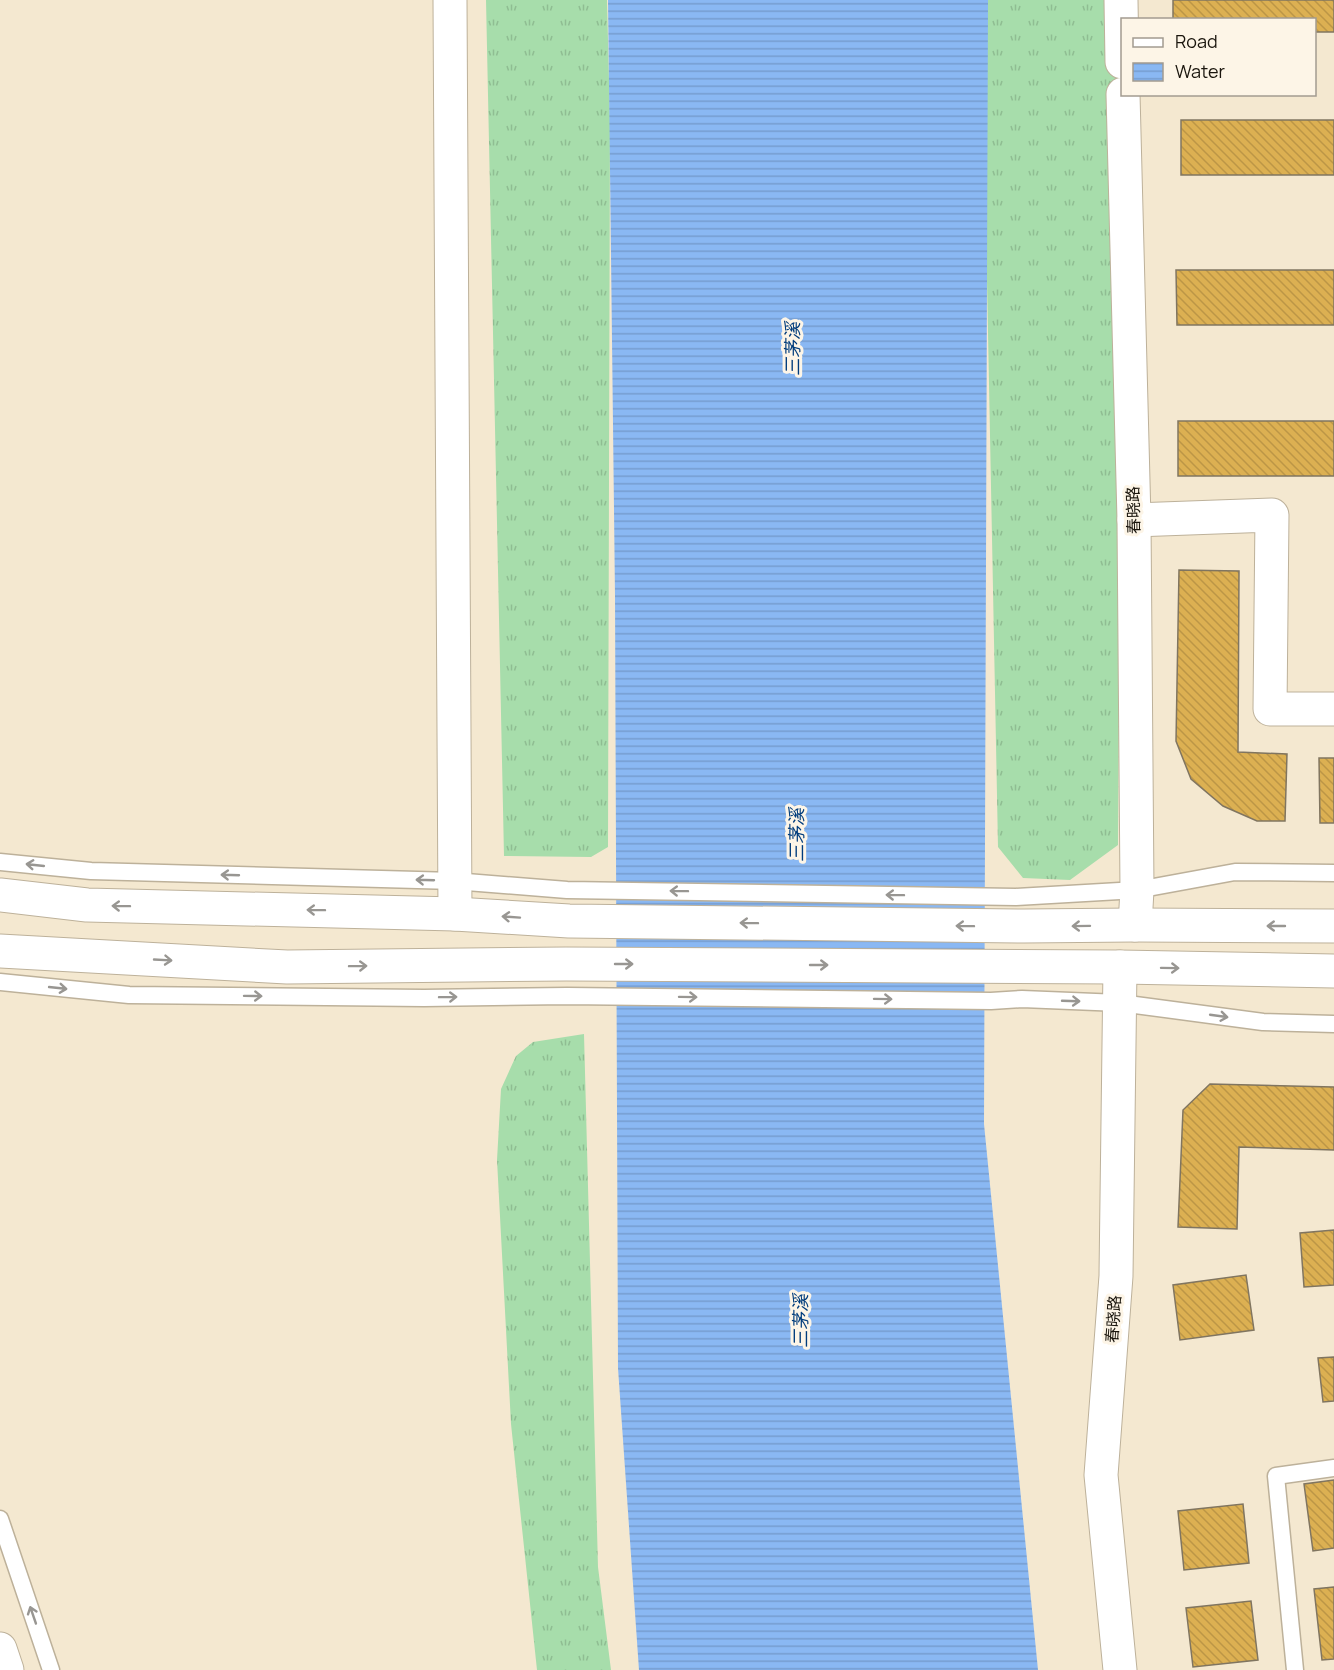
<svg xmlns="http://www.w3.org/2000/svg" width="1334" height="1670" viewBox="0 0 1334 1670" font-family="Manrope,'Noto Sans SC',sans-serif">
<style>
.grass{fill:url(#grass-tufts)}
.water{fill:url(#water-rules)}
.building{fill:url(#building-back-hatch);stroke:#807560;stroke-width:1.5}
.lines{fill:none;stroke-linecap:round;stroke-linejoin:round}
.lane-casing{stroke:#bdb19a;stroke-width:19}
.street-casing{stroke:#bdb19a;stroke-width:35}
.secondary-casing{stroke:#bdb19a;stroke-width:35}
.primary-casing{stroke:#bdb19a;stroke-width:35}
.lane{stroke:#fff;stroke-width:16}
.street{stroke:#fff;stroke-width:33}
.secondary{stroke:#fff;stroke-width:33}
.primary{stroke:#fff;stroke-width:33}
.oneway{stroke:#989692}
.labels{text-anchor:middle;stroke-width:6;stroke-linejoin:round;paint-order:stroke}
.street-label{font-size:16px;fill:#1a150d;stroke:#fdf5e7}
.water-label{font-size:18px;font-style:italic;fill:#003c7c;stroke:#fdf5e7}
</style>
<defs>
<pattern id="grass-tufts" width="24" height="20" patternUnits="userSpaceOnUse" patternTransform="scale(1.5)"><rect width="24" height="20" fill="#a7ddab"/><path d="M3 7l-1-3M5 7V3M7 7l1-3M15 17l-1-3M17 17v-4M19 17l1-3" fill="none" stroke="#8fbd92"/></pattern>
<pattern id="water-rules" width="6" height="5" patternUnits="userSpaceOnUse" patternTransform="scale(1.5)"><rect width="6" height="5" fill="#8ab8f3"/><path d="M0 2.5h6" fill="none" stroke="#769dcf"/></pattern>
<pattern id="building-back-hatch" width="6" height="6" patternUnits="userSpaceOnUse" patternTransform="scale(1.5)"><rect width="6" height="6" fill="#dcb052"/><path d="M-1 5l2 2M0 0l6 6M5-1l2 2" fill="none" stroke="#bc9646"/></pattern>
</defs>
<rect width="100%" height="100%" fill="#f4e8d0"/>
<path class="grass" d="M486,0h121l3,121 -2,726 -17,10 -87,-1z
M986,0h131l3,515 -2,330 -48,35 -47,-2 -25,-31 -13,-669z
M584,1034l14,533 13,103h-74l-26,-246 -14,-264 4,-71 15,-33 17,-14z"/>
<path class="water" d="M608,0h380l-4,1124 54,546h-399l-21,-302 -3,-773z"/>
<path class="building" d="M1173,0h161v32h-20v-12h-141z
M1181,120h153v55h-153z
M1176,270h158v55h-157z
M1178,421h156v55h-156z
M1179,570l60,1 -1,181 49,2 -2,67h-28l-34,-15 -32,-27 -15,-38z
M1319,758h15v65h-14z
M1210,1084l124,3v63l-95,-3 -2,82 -59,-2 5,-117z
M1334,1230v55l-30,2 -4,-54z
M1246,1275l8,55 -74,10 -7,-55z
M1334,1357v44l-11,1 -5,-44z
M1334,1480v68l-21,3 -9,-67z
M1243,1504l6,59 -65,7 -6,-59z
M1334,1587v72l-12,1 -8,-71z
M1251,1601l7,59 -65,7 -7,-59z"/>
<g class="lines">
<g class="lane-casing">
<path id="lane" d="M0,862l91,9 363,10 113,9 449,7 121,-7 98,-18 99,1
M0,982l129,13 295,3 143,-2 424,5 31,-2 98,4 143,19 71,2
M0,1519l51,151
M1295,1670l-19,-194 58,-8"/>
</g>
<g class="street-casing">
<path id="street" d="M1134,520l138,-5 -2,194h64"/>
</g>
<g class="secondary-casing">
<path id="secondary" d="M450,0l5,914
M1121,0l1,62
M1123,94l11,426 3,370 -2,35
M1120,1670l-19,-195 15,-199 4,-309"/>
</g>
<g class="primary-casing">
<path id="primary" d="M0,895l87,10 368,9 114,7 455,5 111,-1 199,1
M0,951l287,16 279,-3 554,3 214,4
M0,1649l7,21"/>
</g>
<use href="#lane" class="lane"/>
<use href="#street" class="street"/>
<use href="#secondary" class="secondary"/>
<use href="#primary" class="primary"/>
</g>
<defs><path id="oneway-shaft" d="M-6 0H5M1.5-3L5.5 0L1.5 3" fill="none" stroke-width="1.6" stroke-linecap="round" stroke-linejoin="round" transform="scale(1.5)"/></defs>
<g class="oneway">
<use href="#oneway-shaft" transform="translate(35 865) rotate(-174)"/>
<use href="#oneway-shaft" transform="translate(230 875) rotate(-178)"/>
<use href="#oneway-shaft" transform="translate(425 880) rotate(-178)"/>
<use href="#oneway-shaft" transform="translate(679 891) rotate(-179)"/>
<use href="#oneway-shaft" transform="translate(895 895) rotate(-179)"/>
<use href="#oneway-shaft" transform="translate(121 906) rotate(-179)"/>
<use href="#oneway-shaft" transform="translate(316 910) rotate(-179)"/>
<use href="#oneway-shaft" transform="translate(511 917) rotate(-176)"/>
<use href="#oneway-shaft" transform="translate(749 923) rotate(-179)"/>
<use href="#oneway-shaft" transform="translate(965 926) rotate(-179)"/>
<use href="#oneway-shaft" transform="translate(1081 926) rotate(179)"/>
<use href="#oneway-shaft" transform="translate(1276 926) rotate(-180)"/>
<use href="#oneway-shaft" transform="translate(163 960) rotate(3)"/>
<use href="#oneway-shaft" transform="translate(624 964)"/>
<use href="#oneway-shaft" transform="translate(819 965)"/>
<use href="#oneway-shaft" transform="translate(358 966) rotate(-1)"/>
<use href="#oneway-shaft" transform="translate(1170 968) rotate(1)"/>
<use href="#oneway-shaft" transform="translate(58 988) rotate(6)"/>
<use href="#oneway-shaft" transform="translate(253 996) rotate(1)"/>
<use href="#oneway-shaft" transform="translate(448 997) rotate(-1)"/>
<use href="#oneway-shaft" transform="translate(688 997) rotate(1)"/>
<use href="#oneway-shaft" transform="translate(883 999) rotate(1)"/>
<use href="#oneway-shaft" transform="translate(1071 1001) rotate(2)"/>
<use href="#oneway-shaft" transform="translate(1219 1016) rotate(8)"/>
<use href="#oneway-shaft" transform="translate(33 1615) rotate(-109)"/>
</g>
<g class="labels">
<g class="street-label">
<text transform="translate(1133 510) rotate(-91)" y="6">春晓路</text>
<text transform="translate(1113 1319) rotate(-86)" y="6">春晓路</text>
</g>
<g class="water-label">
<text transform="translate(793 349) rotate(-90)" y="6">三茅溪</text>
<text transform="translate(797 835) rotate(-90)" y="6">三茅溪</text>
<text transform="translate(801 1321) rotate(-90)" y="6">三茅溪</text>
</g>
</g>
<rect x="1121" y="18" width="195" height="78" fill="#fdf5e7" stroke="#a29b90" stroke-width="1.5"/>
<rect x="1133" y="38" width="30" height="9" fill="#ffffff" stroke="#a29b90" stroke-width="1.5"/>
<text x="1175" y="48" font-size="18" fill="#1a150d">Road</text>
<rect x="1133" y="63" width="30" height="18" fill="url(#water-rules)" stroke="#a29b90" stroke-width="1.5"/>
<text x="1175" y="78" font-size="18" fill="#1a150d">Water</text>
</svg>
